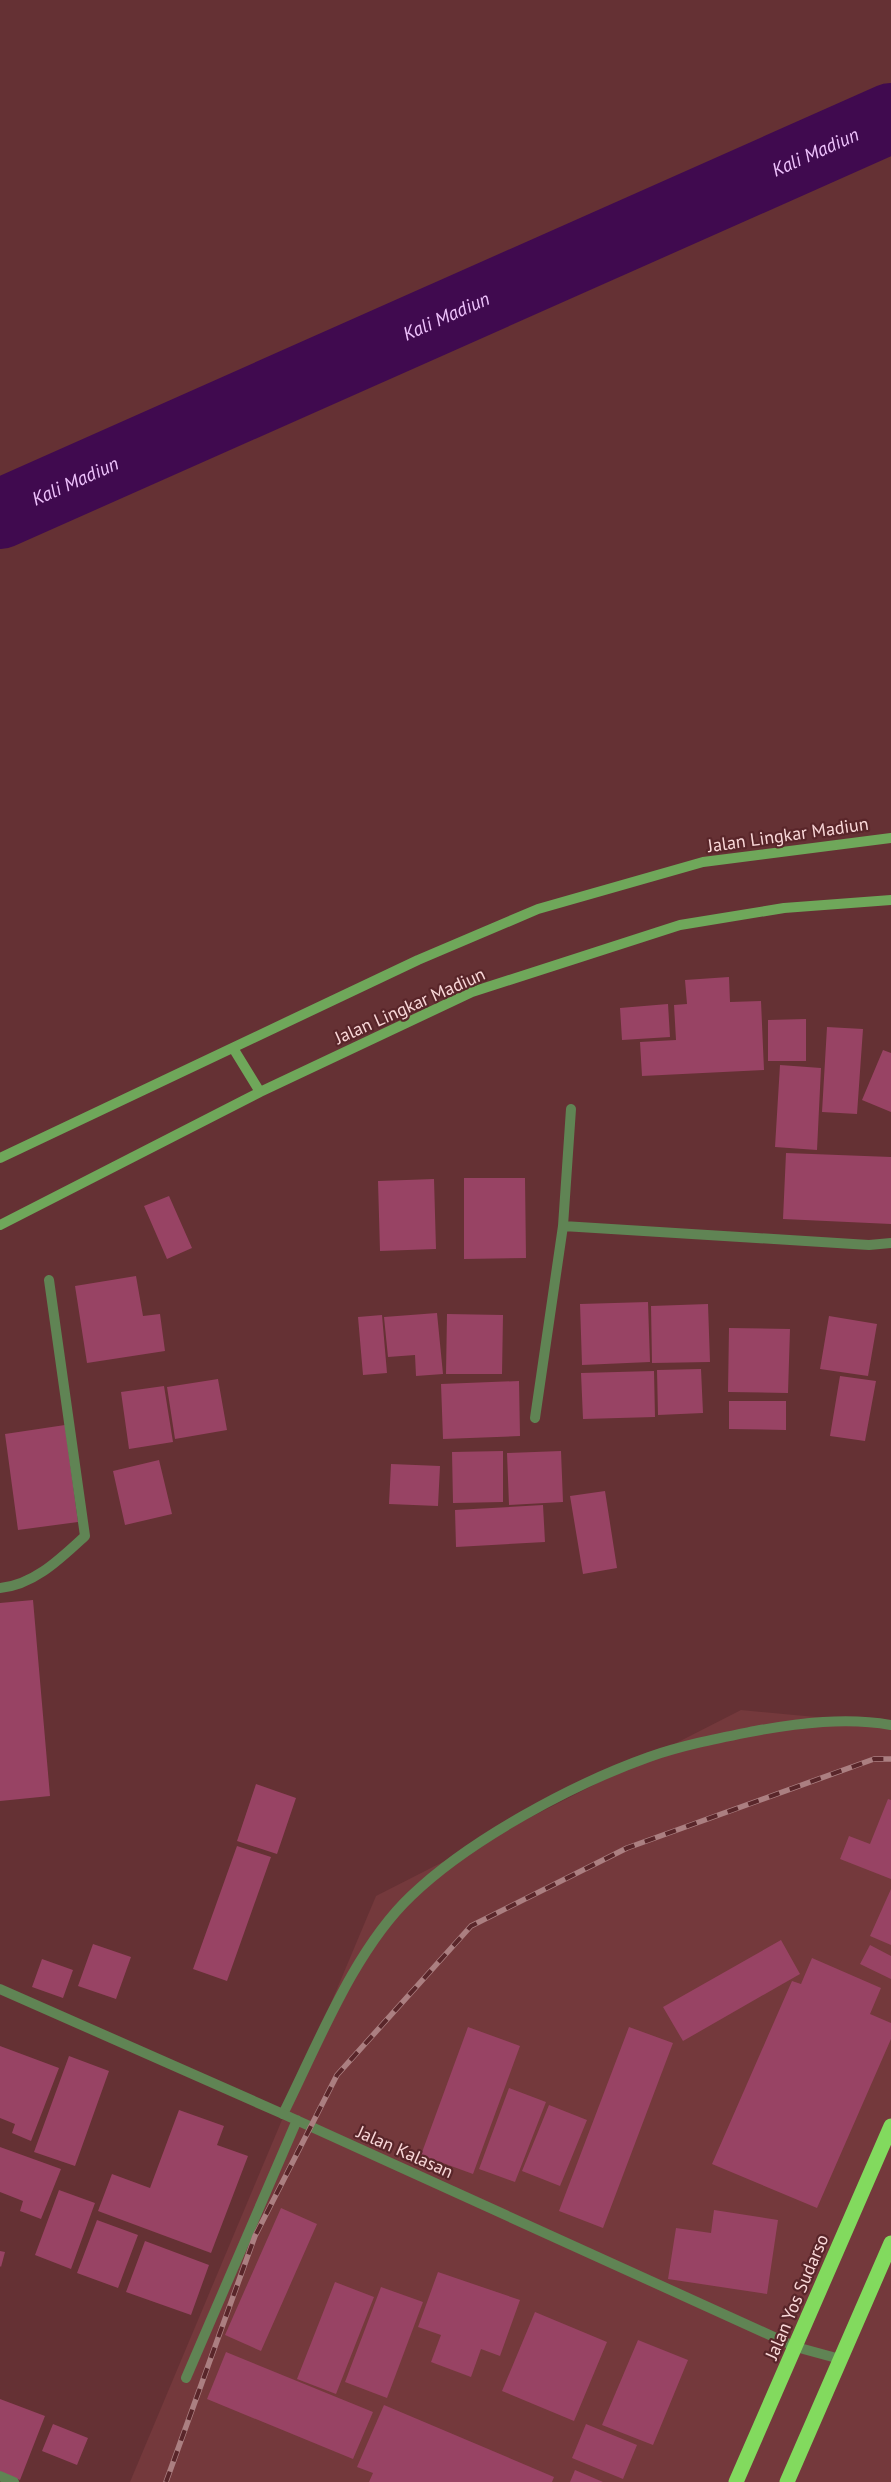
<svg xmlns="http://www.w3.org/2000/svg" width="891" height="2482" viewBox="0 0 891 2482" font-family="'PT Sans',sans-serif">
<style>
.built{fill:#74393c}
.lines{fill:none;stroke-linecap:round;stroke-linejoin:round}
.river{stroke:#400a4f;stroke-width:70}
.building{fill:#984364}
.lane{stroke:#608454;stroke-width:10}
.street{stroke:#608454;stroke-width:10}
.secondary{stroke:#6fa75a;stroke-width:10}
.highway{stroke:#82da5e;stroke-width:15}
.rail-casing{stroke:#ab7f81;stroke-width:5.5}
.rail{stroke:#59262a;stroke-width:4;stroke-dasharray:11;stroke-linecap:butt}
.labels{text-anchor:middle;stroke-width:4.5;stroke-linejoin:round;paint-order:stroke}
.street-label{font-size:18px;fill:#f9d7d8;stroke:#59262a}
.water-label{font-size:19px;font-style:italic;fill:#eec2fc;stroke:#59262a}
</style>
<rect width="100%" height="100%" fill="#653134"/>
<path class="built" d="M741,1710l150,14v758h-761l246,-586z"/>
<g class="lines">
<path class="river" id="s1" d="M0,514l891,-396"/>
</g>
<path class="building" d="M729,977l1,25 31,-1 3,69 -122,6 -2,-34 36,-2 -2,-35 13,-1 -2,-24z
M668,1004l2,33 -48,3 -2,-32z
M806,1019v42h-38v-41z
M827,1027l36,2 -6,85 -35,-2z
M883,1050l8,3v59l-29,-12z
M780,1065l41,3 -4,82 -42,-3z
M786,1153l105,4v67l-108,-5z
M464,1178h61l1,80 -62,1z
M434,1179l2,70 -56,2 -2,-70z
M169,1196l23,52 -25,11 -23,-53z
M136,1276l7,40 17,-2 5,37 -78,12 -12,-77z
M648,1302l2,60 -68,3 -2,-61z
M708,1304l2,58 -58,1 -1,-57z
M437,1313l6,61 -27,2 -1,-21 -27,2 -4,-40z
M447,1314l56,1 -1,59h-56z
M382,1315l5,58 -24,2 -5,-58z
M829,1316l48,8 -9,52 -48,-7z
M729,1328l61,1 -2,64 -60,-1z
M701,1369l2,44 -45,2 -1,-45z
M654,1371l1,46 -72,2 -2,-46z
M840,1376l36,5 -11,60 -35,-5z
M218,1379l9,51 -52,9 -8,-52z
M519,1381l1,55 -77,3 -2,-55z
M164,1386l9,56 -44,7 -8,-57z
M729,1401h57v29l-57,-1z
M65,1425l13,97 -60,8 -13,-96z
M503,1451v51l-50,1 -1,-51z
M561,1451l2,51 -54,3 -2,-52z
M159,1460l13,54 -47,11 -12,-54z
M391,1464l49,2 -2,40 -49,-2z
M605,1491l12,77 -34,6 -13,-78z
M543,1505l2,37 -89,5 -1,-37z
M33,1600l17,196 -50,5v-198z
M256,1784l40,14 -19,56 -40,-13z
M888,1799l3,1v79l-51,-20 9,-23 21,8z
M237,1846l34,11 -44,124 -34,-12z
M891,1889v56l-21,-9z
M781,1940l19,34 -117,67 -20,-34z
M93,1944l38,13 -15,42 -38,-13z
M870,1945l21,11v23l-31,-15z
M812,1958l69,30 -11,26 21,9v16l-74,169 -105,-44 80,-183 9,3z
M42,1959l31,11 -10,28 -31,-11z
M468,2027l52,19 -47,128 -52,-19z
M629,2027l44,16 -70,185 -44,-17z
M0,2046l59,22 -28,73 -19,-8 3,-9 -15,-6z
M69,2056l40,15 -34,95 -41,-14z
M509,2088l37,14 -31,80 -36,-13z
M549,2105l38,15 -27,66 -38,-15z
M179,2110l45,16 -7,19 31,11 -37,97 -113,-42 14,-37 38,14z
M0,2147l61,22 -20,50 -21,-8 3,-10 -23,-9z
M59,2190l36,13 -24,66 -36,-14z
M281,2208l36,16 -56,127 -36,-16z
M714,2210l64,10 -11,74 -99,-15 8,-51 35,5z
M97,2220l41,15 -20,53 -41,-15z
M145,2241l64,24 -18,50 -65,-23z
M0,2251l5,1 -4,15 -1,-1z
M438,2272l82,28 -20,56 -19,-7 -10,28 -40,-15 10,-27 -23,-8z
M335,2282l39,15 -38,97 -39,-15z
M381,2287l42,15 -36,96 -42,-16z
M535,2312l72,30 -33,79 -72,-30z
M638,2340l50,20 -35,85 -51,-20z
M226,2352l147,60 -20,47 -146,-60z
M0,2399l45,17 -25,64 -20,-8z
M384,2405l170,72 -2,5h-183l4,-9 -16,-6z
M53,2424l35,14 -11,27 -35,-14z
M586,2424l51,21 -14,34 -51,-21z
M575,2470l28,12h-33z"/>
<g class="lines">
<path class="lane" d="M283,2114c35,-70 71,-164 128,-218 58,-56 162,-112 238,-139 34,-12 71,-19 106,-26 44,-8 92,-14 136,-6"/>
<path class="street" d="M563,1226l306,19 22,-2
M535,1418l28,-192 8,-117
M0,1588c34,-3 61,-30 85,-52l-36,-256
M0,1989l283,125 513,233 44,12
M186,2378l111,-258
M0,2476l14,6"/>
<path class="secondary" d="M233,1048l27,44
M0,1158l418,-198 120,-51 165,-47 188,-24
M0,1225l260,-133 212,-100 208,-67 104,-17 107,-8"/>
<path class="highway" d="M736,2482l155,-356
M787,2482l104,-239"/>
<g class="rail-casing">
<path id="rail" d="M166,2482l89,-246 82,-161 134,-149 156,-78 247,-89h17"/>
</g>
<use href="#rail" class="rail"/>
</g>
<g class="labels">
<g class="street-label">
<text transform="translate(788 835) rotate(-8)" y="6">Jalan Lingkar Madiun</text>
<text transform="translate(410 1006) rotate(-24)" y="6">Jalan Lingkar Madiun</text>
<text transform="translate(405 2152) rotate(24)" y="6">Jalan Kalasan</text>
<text transform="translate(797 2297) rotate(-67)" y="6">Jalan Yos Sudarso</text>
</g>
<g class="water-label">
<text dy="7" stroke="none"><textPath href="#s1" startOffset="892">Kali Madiun</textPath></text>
<text dy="7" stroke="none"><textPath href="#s1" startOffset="488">Kali Madiun</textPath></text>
<text dy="7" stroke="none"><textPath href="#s1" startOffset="82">Kali Madiun</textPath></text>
</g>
</g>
</svg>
